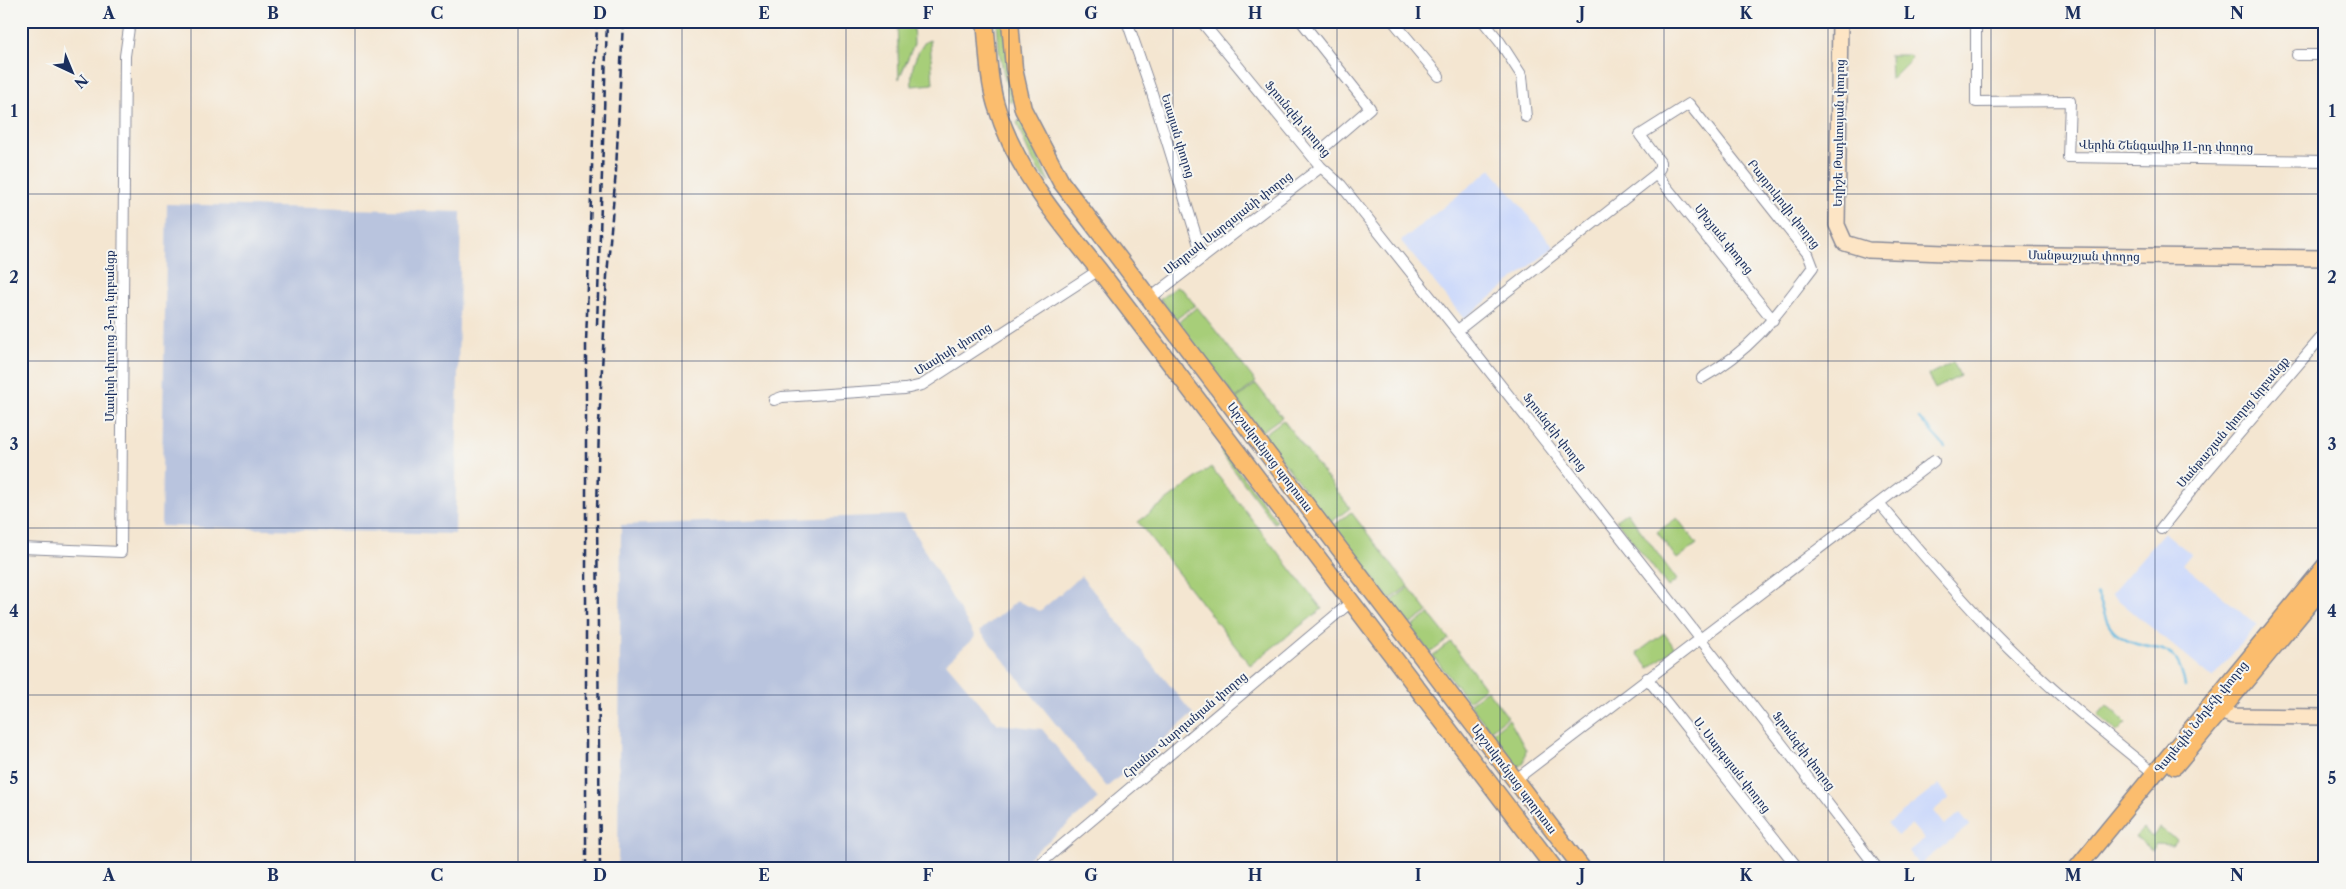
<svg xmlns="http://www.w3.org/2000/svg" width="2346" height="889" viewBox="0 0 2346 889" font-family="'Libre Caslon Text','Noto Serif Armenian',serif">
<style>
.built{fill:#cedafa}
.industrial{fill:#b9c4de}
.green{fill:#a7ce79;stroke:#617e6c}
.lines{fill:none;stroke-linecap:round;stroke-linejoin:round}
.stream{stroke:#64b8e0;stroke-width:2.5}
.street-casing{stroke:#888a98;stroke-width:12}
.secondary-casing{stroke:#888a98;stroke-width:18}
.primary-casing{stroke:#888a98;stroke-width:19}
.street{stroke:#fff;stroke-width:10}
.secondary{stroke:#fde5c5;stroke-width:15}
.primary{stroke:#fbbd6e;stroke-width:16}
.rail{stroke:#1b2f5e;stroke-width:2.5;stroke-dasharray:8 4;stroke-linecap:butt}
.grid{fill:none;stroke:#1b2f5e;stroke-width:1;stroke-opacity:0.55}
.labels{text-anchor:middle;stroke-width:4;stroke-linejoin:round;paint-order:stroke}
.street-label{font-size:12px;fill:#1b2f5e;stroke:#f6f6f2}
.neatline{fill:none;stroke:#1b2f5e;stroke-width:2}
.grid-label{font-size:16px;text-anchor:middle;font-weight:bold;fill:#1b2f5e}
</style>
<rect width="100%" height="100%" fill="#f6f6f2"/>
<filter id="ink" filterUnits="userSpaceOnUse"><feTurbulence type="fractalNoise" baseFrequency=".02" numOctaves="2"/><feDisplacementMap in="SourceGraphic" scale="10" xChannelSelector="R" yChannelSelector="G"/><feConvolveMatrix kernelMatrix="1 2 1 2 8 2 1 2 1" color-interpolation-filters="sRGB"/></filter>
<filter id="wash" filterUnits="userSpaceOnUse"><feTurbulence type="fractalNoise" baseFrequency=".0096" numOctaves="4" result="noise"/><feDisplacementMap in="SourceGraphic" scale="20" xChannelSelector="R" yChannelSelector="G"/><feGaussianBlur stdDeviation="1.12" result="paint"/><feColorMatrix in="noise" values="0 0 0 0 0 0 0 0 0 0 0 0 0 0 0 0 0 1.4 0 .05"/><feComposite in="paint" operator="in"/></filter>
<g filter="url(#wash)">
<rect width="100%" height="100%" fill="#f4e6d1"/>
<path class="built" d="M1491,169l63,78 -90,72 -63,-78z
M2164,532l27,22 -8,10 74,61 -45,53 -101,-84z
M1939,784l10,14 -16,13 11,14 16,-12 10,12 -51,40 -10,-14 15,-12 -12,-14 -15,11 -9,-12z"/>
<path class="industrial" d="M167,204l294,8 -6,322 -294,-8z
M904,515l71,122 -29,26 52,61 44,5 56,70 -82,69h-398l3,-343z
M1081,576l112,138 -86,73 -127,-156 37,-30 23,10z
M21,852l16,16h-16z"/>
<path class="green" d="M897,21h16l1,23 -15,35z
M997,21h6l12,79 -5,3 -11,-52z
M930,40l3,44 -21,2c-2,-16 3,-31 13,-44z
M1890,55h19l3,3 -21,21z
M1022,120l27,62c-16,-15 -25,-39 -32,-60z
M1176,287l7,3 12,15 -20,15 -15,-21z
M1197,307l59,75 -20,16 -59,-75z
M1953,362l7,14 -25,13 -7,-14z
M1256,384l26,33 -21,15 -25,-33z
M1283,420l67,88 -20,15 -67,-88z
M1223,450l54,71 -3,2 -53,-70z
M1211,467l111,142 -72,56 -112,-143z
M1351,512l57,74 -18,14 -57,-74z
M1627,512l50,68 -9,7 -52,-67z
M1677,518l20,26 -20,15 -20,-27z
M1409,587l19,25 -18,13 -18,-24z
M1429,614l20,25 -19,14 -19,-25z
M1664,633l11,15 -26,20 -12,-15z
M1451,642l34,46 -17,13 -35,-45z
M1487,690l21,27 -18,13 -21,-26z
M2107,705l19,18 -9,9 -19,-17z
M1509,719l17,31 -2,12 -6,5 -26,-34z
M2160,828l16,12 -4,5 -16,-1 -5,6 -16,-13 8,-8 9,8z"/>
<g class="lines">
<path class="stream" d="M1919,418l26,29
M2097,594c8,14 6,30 21,41 32,23 59,-2 67,52"/>
</g>
</g>
<g filter="url(#ink)">
<g class="lines">
<g class="street-casing">
<path id="street" d="M1127,21l25,72 51,165
M1201,21l120,146 20,18c181,226 361,453 536,683
M1301,21l69,87 -57,49
M1393,21l46,55
M1483,21l17,21 22,34 4,41
M1976,21v81l94,-1 -2,56 257,4
M2297,55h28
M1656,174l117,146
M1149,299l172,-132
M1458,330l198,-156 4,-6v-6l-20,-27 49,-31 119,150 5,13c-35,46 -59,82 -111,111
M774,400l8,-3 123,-8 17,-4 177,-115
M1879,503c37,44 75,89 116,131 49,50 105,96 160,140
M2161,529l42,-53 122,-143
M21,548l100,4 4,-496 5,-35
M1647,678l151,190
M1515,780l419,-319
M1035,868l316,-266"/>
</g>
<g class="secondary-casing">
<path id="secondary" d="M1840,21l-3,204 8,18 23,7 102,4 355,4
M2211,707l22,9 92,1"/>
</g>
<g class="primary-casing">
<path id="primary" d="M985,21c3,28 3,57 11,84 19,64 62,115 103,165l455,598
M1010,21l4,48 9,40 38,73 521,686
M2175,766l150,-181
M2077,868l248,-302"/>
</g>
<use href="#street" class="street"/>
<use href="#secondary" class="secondary"/>
<use href="#primary" class="primary"/>
<path class="rail" d="M597,325l10,-304
M586,868v-525l11,-322
M600,868l-3,-356 2,-88 8,-148 9,-105 7,-150"/>
</g>
</g>
<path class="grid" d="M191,21v847M355,21v847M518,21v847M682,21v847M846,21v847M1009,21v847M1173,21v847M1337,21v847M1500,21v847M1664,21v847M1828,21v847M1991,21v847M2155,21v847M21,194h2304M21,361h2304M21,528h2304M21,695h2304"/>
<g class="labels">
<g class="street-label">
<text transform="translate(1298 119) rotate(50)" y="4">Ֆրունզեի փողոց</text>
<text transform="translate(1839 133) rotate(-89)" y="4">Եղիշե Թադևոսյան փողոց</text>
<text transform="translate(1178 136) rotate(73)" y="4">Եսայան փողոց</text>
<text transform="translate(2166 146) rotate(1)" y="4">Վերին Շենգավիթ 11-րդ փողոց</text>
<text transform="translate(1784 204) rotate(52)" y="4">Բայդուկովի փողոց</text>
<text transform="translate(1228 223) rotate(-38)" y="4">Սեդրակ Սարգսյանի փողոց</text>
<text transform="translate(1724 239) rotate(51)" y="4">Մխչյան փողոց</text>
<text transform="translate(2084 256) rotate(1)" y="4">Մանթաշյան փողոց</text>
<text transform="translate(110 336) rotate(-90)" y="4">Մասիսի փողոց 3-րդ նրբանցք</text>
<text transform="translate(953 349) rotate(-32)" y="4">Մասիսի փողոց</text>
<text transform="translate(2233 422) rotate(-50)" y="4">Մանթաշյան փողոց նրբանցք</text>
<text transform="translate(1555 432) rotate(52)" y="4">Ֆրունզեի փողոց</text>
<text transform="translate(1270 457) rotate(53)" y="4">Արշակունյաց պողոտա</text>
<text transform="translate(2201 717) rotate(-51)" y="4">Գարեգին Նժդեհի փողոց</text>
<text transform="translate(1185 725) rotate(-40)" y="4">Հրանտ Վարդանյան փողոց</text>
<text transform="translate(1804 751) rotate(53)" y="4">Ֆրունզեի փողոց</text>
<text transform="translate(1732 765) rotate(52)" y="4">Ս. Սարգսյան փողոց</text>
<text transform="translate(1514 779) rotate(53)" y="4">Արշակունյաց պողոտա</text>
</g>
</g>
<rect width="2346" height="889" fill="none" stroke="#f6f6f2" stroke-width="55"/>
<g transform="translate(72 72) rotate(136)" stroke="#f6f6f2" stroke-width="4" paint-order="stroke">
<path d="M0-4L9 19L0 12L-9 19Z" fill="#1b2f5e"/>
<text y="-8" font-size="14" font-weight="bold" text-anchor="middle" fill="#1b2f5e">N</text>
</g>
<rect x="28" y="28" width="2290" height="834" class="neatline"/>
<g class="grid-label">
<text x="109" y="19">A</text>
<text x="273" y="19">B</text>
<text x="437" y="19">C</text>
<text x="600" y="19">D</text>
<text x="764" y="19">E</text>
<text x="928" y="19">F</text>
<text x="1091" y="19">G</text>
<text x="1255" y="19">H</text>
<text x="1418" y="19">I</text>
<text x="1582" y="19">J</text>
<text x="1746" y="19">K</text>
<text x="1909" y="19">L</text>
<text x="2073" y="19">M</text>
<text x="2237" y="19">N</text>
<text x="14" y="117">1</text>
<text x="2332" y="117">1</text>
<text x="14" y="283">2</text>
<text x="2332" y="283">2</text>
<text x="14" y="450">3</text>
<text x="2332" y="450">3</text>
<text x="14" y="617">4</text>
<text x="2332" y="617">4</text>
<text x="14" y="784">5</text>
<text x="2332" y="784">5</text>
<text x="109" y="881">A</text>
<text x="273" y="881">B</text>
<text x="437" y="881">C</text>
<text x="600" y="881">D</text>
<text x="764" y="881">E</text>
<text x="928" y="881">F</text>
<text x="1091" y="881">G</text>
<text x="1255" y="881">H</text>
<text x="1418" y="881">I</text>
<text x="1582" y="881">J</text>
<text x="1746" y="881">K</text>
<text x="1909" y="881">L</text>
<text x="2073" y="881">M</text>
<text x="2237" y="881">N</text>
</g>
</svg>
